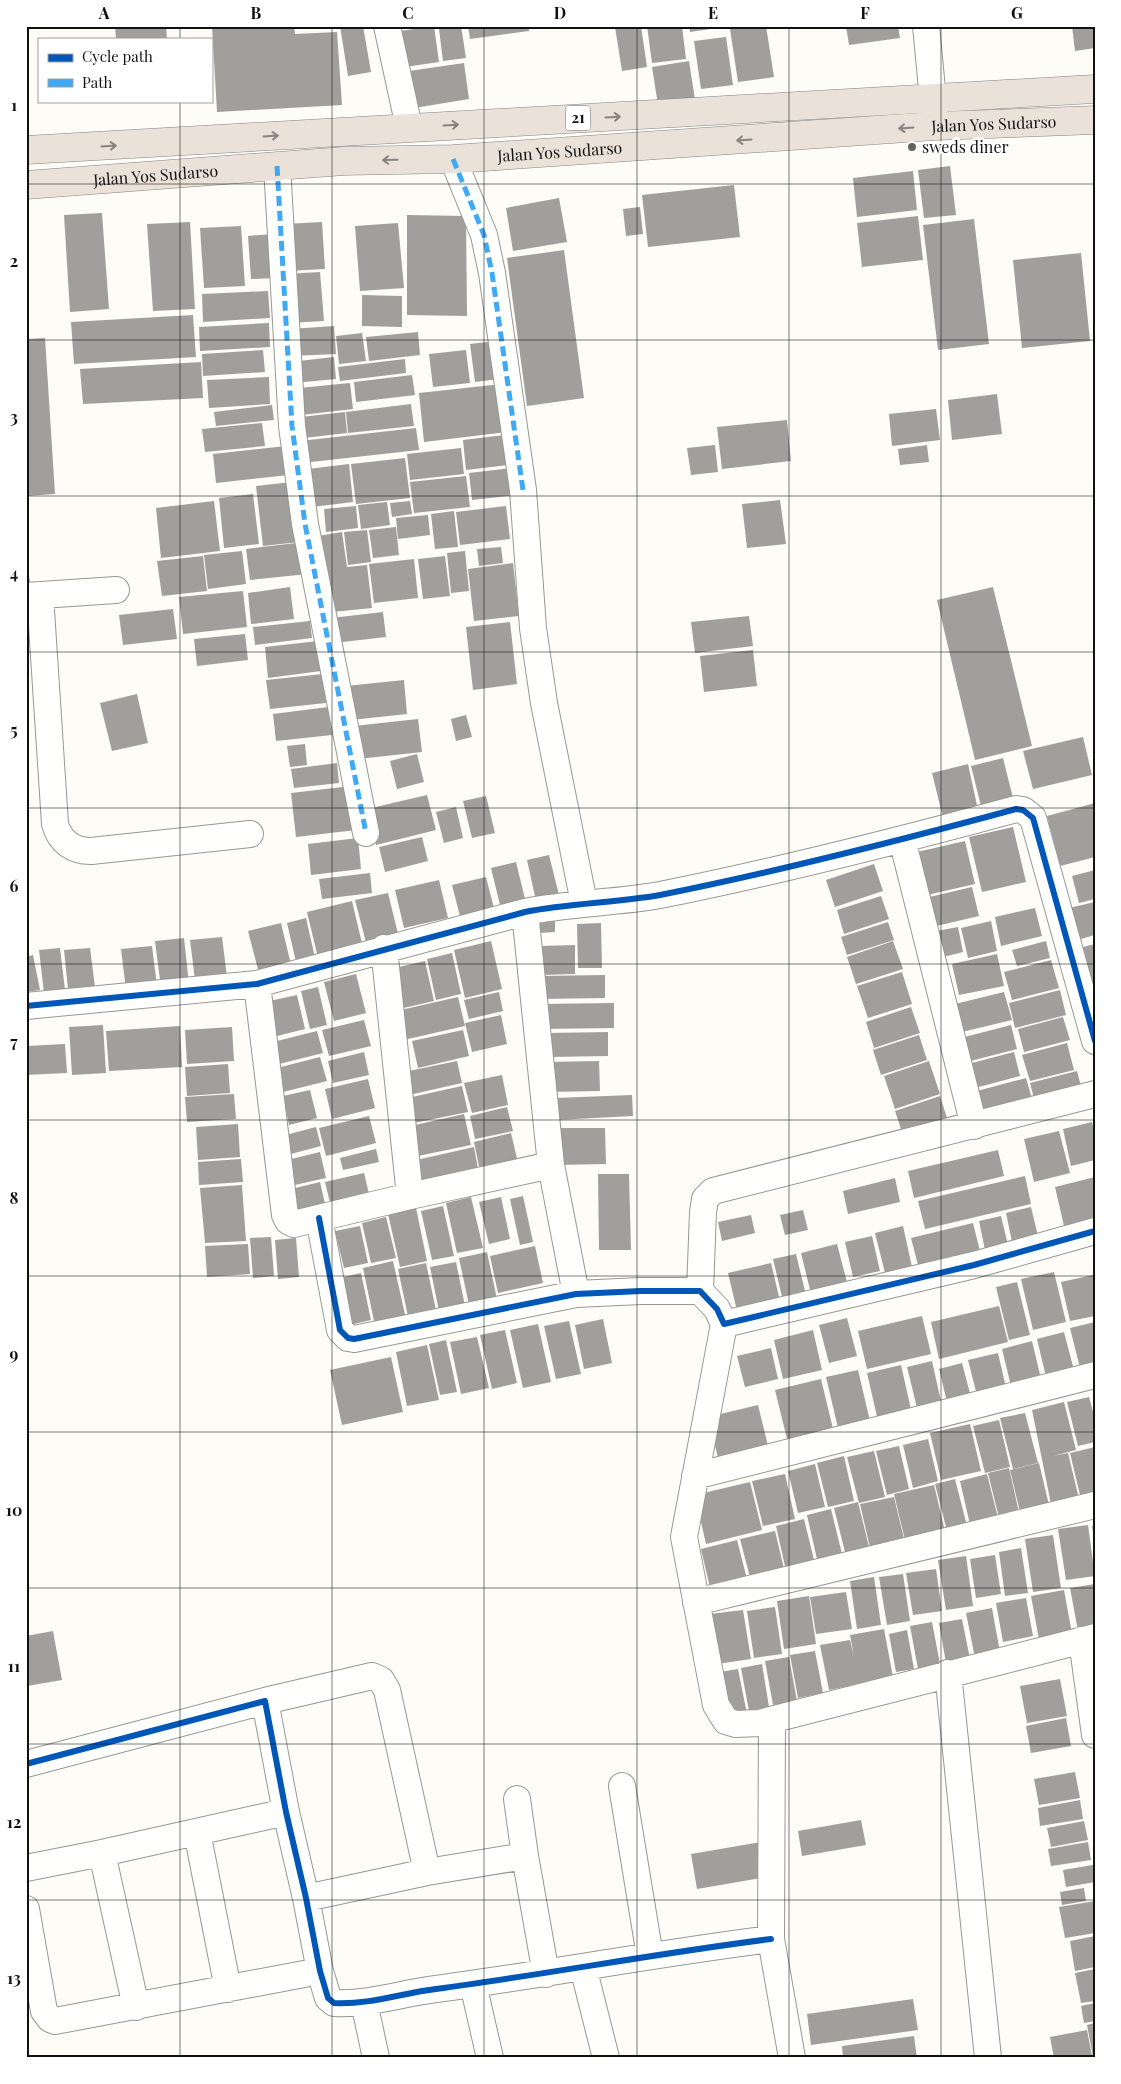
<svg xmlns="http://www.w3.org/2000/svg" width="1121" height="2084" viewBox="0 0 1121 2084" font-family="'Playfair Display',serif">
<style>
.building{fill:#a19f9c}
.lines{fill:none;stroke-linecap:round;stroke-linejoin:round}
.street-casing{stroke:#979795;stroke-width:28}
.highway-casing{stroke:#858482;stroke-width:29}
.street{stroke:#fffffe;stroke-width:26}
.highway{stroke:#eae1d8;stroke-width:28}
.quiet{stroke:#3fa9f5;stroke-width:5;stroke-dasharray:10 5;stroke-linecap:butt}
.cycleway-casing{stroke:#fff;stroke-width:9}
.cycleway{stroke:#0057b8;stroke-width:6}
.oneway{stroke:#88837e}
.grid{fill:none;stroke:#111;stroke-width:1;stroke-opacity:0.55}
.poi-dot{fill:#646362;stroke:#fff;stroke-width:2}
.labels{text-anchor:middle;stroke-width:5;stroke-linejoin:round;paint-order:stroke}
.shield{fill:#fff;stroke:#585858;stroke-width:1}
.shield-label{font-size:15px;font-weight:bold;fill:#111}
.street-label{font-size:16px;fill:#111;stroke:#fff}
.poi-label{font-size:16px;fill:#111;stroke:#fff;text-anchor:start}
.neatline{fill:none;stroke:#111;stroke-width:2}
.grid-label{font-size:16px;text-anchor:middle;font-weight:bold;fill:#111}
</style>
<rect width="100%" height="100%" fill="#fdfcf7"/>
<path class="building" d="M115,26h51l1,13h-51z
M212,26h82l1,8 42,-2 5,73 -125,7z
M340,26h23l8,46 -23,4z
M434,26l5,36 -41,6 -5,-36z
M461,26l5,32 -23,3 -4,-32z
M468,26h61v5l-59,8z
M618,26h23l6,41 -25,4 -7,-44z
M647,26h35l4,33 -34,4z
M689,26h35v1l-34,5z
M749,26h17l8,51 -36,5 -8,-53z
M846,26h52l2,12 -51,7z
M1072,26h23v22l-20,3z
M726,37l7,48 -32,4 -7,-48z
M689,61l6,39 -37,5 -6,-38z
M464,63l5,36 -61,10 -6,-37z
M950,166l6,49 -32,3 -6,-48z
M913,171l4,39 -60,7 -4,-39z
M734,185l6,52 -92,10 -6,-52z
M559,198l8,44 -54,9 -7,-43z
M640,207l3,27 -17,2 -3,-27z
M102,213l7,96 -39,3 -6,-97z
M407,215l59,1 1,100 -60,-1z
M918,216l5,44 -61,7 -5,-44z
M974,219l15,125 -51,6 -15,-125z
M190,222l5,87 -42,2 -6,-87z
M322,222l3,47 -38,2 -3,-47z
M398,223l6,65 -44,3 -5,-65z
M241,226l4,60 -41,2 -4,-60z
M273,234l3,44 -25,1 -3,-43z
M564,250l20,148 -57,8 -20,-148z
M1081,253l9,88 -68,7 -9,-88z
M320,272l4,49 -35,2 -3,-49z
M268,291l2,27 -67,4 -1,-28z
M362,295l40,1v31l-40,-1z
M193,315l3,42 -122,7 -3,-42z
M269,323l1,24 -70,4 -1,-24z
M334,326l2,28 -44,2 -2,-27z
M418,332l2,23 -51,6 -3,-24z
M362,333l4,28 -27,3 -3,-28z
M45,338l10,156 -29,2v-157z
M495,341l4,38 -24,3 -5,-38z
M263,350l2,22 -62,4 -1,-22z
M466,350l4,33 -37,4 -4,-33z
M334,357l2,22 -43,4 -3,-21z
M405,359l1,14 -66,8 -2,-14z
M201,362l2,36 -120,6 -3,-35z
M412,375l3,20 -59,7 -2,-20z
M269,377l1,27 -61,4 -2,-28z
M350,383l3,26 -52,6 -2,-27z
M502,384l5,48 -83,10 -5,-49z
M997,394l5,40 -50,6 -4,-40z
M411,404l3,22 -66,7 -2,-21z
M272,405l2,15 -58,6 -2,-14z
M936,409l4,31 -48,6 -3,-32z
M345,412l2,21 -43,5 -3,-21z
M787,420l4,41 -69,8 -5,-42z
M262,423l3,23 -60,6 -3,-23z
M416,428l3,22 -117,13 -2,-22z
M505,435l3,30 -42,5 -3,-30z
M715,445l3,27 -27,3 -4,-27z
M927,445l2,17 -29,3 -2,-16z
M286,446l3,29 -73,8 -3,-29z
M461,448l3,26 -54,6 -3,-26z
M405,458l5,40 -54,6 -5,-40z
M349,464l4,38 -49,6 -4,-38z
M513,468l3,27 -44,5 -3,-27z
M466,476l4,31 -56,6 -4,-31z
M292,482l7,60 -36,4 -7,-60z
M253,494l6,50 -35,4 -5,-50z
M780,500l6,44 -39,4 -5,-44z
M214,501l6,50 -59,7 -5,-50z
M410,501l2,13 -20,3 -2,-14z
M387,502l3,23 -29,4 -3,-24z
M356,506l2,22 -32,4 -2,-23z
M506,506l4,33 -50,6 -4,-33z
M454,511l4,36 -23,2 -4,-35z
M428,515l2,20 -32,4 -2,-21z
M396,527l3,28 -26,3 -4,-28z
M367,530l4,32 -23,3 -4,-33z
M342,532l5,35 20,-2 5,43 -40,4 -14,-76z
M304,542l4,32 -58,6 -4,-31z
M501,547l2,16 -24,3 -2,-17z
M242,551l4,33 -38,5 -4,-34z
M465,551l4,40 -18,2 -4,-40z
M203,556l4,35 -45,5 -5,-35z
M445,556l5,40 -27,3 -5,-40z
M26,559l4,23 -4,1z
M414,559l4,39 -44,5 -5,-39z
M513,563l6,53 -45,5 -6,-52z
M290,587l4,32 -43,5 -3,-31z
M993,587l39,159 -57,14 -38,-160z
M243,591l4,36 -64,7 -4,-37z
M173,609l4,30 -54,6 -4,-30z
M383,612l3,25 -52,6 -3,-25z
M749,616l4,30 -58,7 -4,-31z
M310,621l2,17 -57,7 -2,-18z
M510,622l7,62 -44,6 -7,-63z
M245,634l3,26 -51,6 -3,-27z
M318,641l3,30 -53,7 -3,-31z
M753,650l4,36 -53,6 -4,-36z
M323,674l3,29 -56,6 -4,-29z
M404,680l3,34 -56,6 -5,-34z
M137,694l11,49 -36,8 -12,-48z
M328,707l4,28 -56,6 -3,-27z
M466,715l6,22 -16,4 -5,-22z
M418,719l4,33 -64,7 -4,-33z
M1083,737l9,38 -59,14 -10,-38z
M305,744l2,21 -17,2 -3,-21z
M417,754l7,28 -27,7 -7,-28z
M1003,758l11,44 -32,8 -11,-44z
M337,763l2,20 -45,5 -3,-19z
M968,764l10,46 -35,8 -11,-45z
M351,786l5,44 -60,7 -5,-44z
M427,795l9,35 -60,15 -9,-36z
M486,796l9,37 -23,5 -9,-37z
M1095,803v54l-35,9 -13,-50z
M456,807l7,31 -19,5 -8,-31z
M1013,827l13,55 -44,10 -13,-55z
M422,837l6,24 -43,11 -6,-25z
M358,838l3,31 -50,6 -3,-31z
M965,841l10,43 -48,11 -10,-43z
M549,855l10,40 -23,6 -9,-41z
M516,862l10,41 -25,6 -10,-41z
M874,864l9,27 -48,16 -9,-27z
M1095,870v29l-16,4 -7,-27z
M370,873l2,20 -50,6 -3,-20z
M486,877l9,35 -34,8 -9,-35z
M439,880l9,38 -44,10 -9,-38z
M972,887l7,29 -47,11 -7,-29z
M388,893l12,49 -32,8 -13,-50z
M881,896l8,23 -45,15 -7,-24z
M352,901l12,51 -45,10 -12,-50z
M1095,902v33l-18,5 -8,-32z
M1035,908l7,28 -41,10 -6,-29z
M306,918l10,44 -19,4 -10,-43z
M555,921v11l-16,1v-11z
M991,921l6,30 -29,7 -7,-30z
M888,922l6,18 -47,15 -6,-18z
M281,923l11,46 -32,8 -12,-46z
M601,923l1,45h-24l-1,-44z
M958,927l5,25 -20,5 -6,-26z
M222,937l6,48 -32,3 -6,-48z
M184,938l5,46 -28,4 -6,-47z
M491,941l11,48 -37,9 -11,-48z
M893,941l10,28 -47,15 -9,-27z
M1046,941l4,17 -33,8 -5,-16z
M1095,944v39l-3,1 -9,-37z
M575,945v29l-34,1 -1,-29z
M152,946l5,40 -31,4 -5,-41z
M60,948l5,42 -21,3 -5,-43z
M90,948l6,47 -27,4 -5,-49z
M452,953l9,41 -25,6 -9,-41z
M997,954l7,32 -45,9 -7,-31z
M33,955l7,35 -14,2v-35z
M1051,960l8,28 -47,12 -8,-28z
M425,961l9,40 -35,8 -9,-40z
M902,972l10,32 -44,14 -11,-32z
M356,974l10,39 -32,8 -10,-39z
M605,975v23l-65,1v-23z
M318,987l9,38 -17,4 -9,-38z
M1060,990l6,25 -51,13 -6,-25z
M499,992l4,19 -34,8 -5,-19z
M1004,992l8,28 -50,12 -7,-28z
M297,995l8,34 -36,9 -9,-35z
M458,997l7,29 -66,15 -7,-29z
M614,1003v25l-74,1v-25z
M911,1007l9,26 -46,15 -8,-26z
M501,1015l6,29 -35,8 -7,-29z
M1063,1017l7,23 -46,12 -6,-23z
M364,1020l7,26 -42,10 -7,-26z
M103,1025l3,48 -34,2 -3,-48z
M1011,1025l6,24 -54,14 -6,-24z
M180,1026l2,41 -73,4 -3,-40z
M232,1027l2,34 -47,3 -2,-34z
M463,1030l6,26 -51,12 -6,-27z
M317,1031l6,22 -44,11 -6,-22z
M608,1032v24l-59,1 -1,-24z
M919,1035l8,25 -46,15 -8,-25z
M1067,1043l7,27 -44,11 -8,-26z
M65,1044l2,29 -41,2v-29z
M364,1052l5,23 -36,8 -5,-22z
M1014,1052l6,24 -45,12 -7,-24z
M320,1057l7,24 -44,11 -6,-24z
M457,1061l5,22 -53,12 -5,-23z
M599,1061l1,30 -53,1v-30z
M929,1061l11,33 -45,15 -11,-33z
M228,1064l2,29 -43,3 -2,-29z
M1077,1071l6,23 -47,12 -6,-23z
M502,1075l6,30 -36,8 -8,-30z
M1026,1078l8,28 -50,13 -7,-28z
M368,1079l7,29 -43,11 -7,-30z
M462,1086l6,26 -59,12 -6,-25z
M310,1090l7,28 -28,7 -6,-29z
M234,1094l2,25 -49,3 -2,-25z
M632,1095l1,21 -77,4 -1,-22z
M940,1096l8,25 -45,14 -8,-24z
M507,1107l6,24 -38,8 -5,-23z
M464,1114l7,31 -58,12 -7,-30z
M369,1116l7,27 -50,13 -7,-28z
M1092,1122l3,12v26l-24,6 -8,-37z
M238,1124l2,33 -42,3 -2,-33z
M316,1127l5,19 -34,9 -5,-19z
M556,1128h49l1,36 -49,1z
M1059,1131l11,42 -36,9 -10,-43z
M511,1133l8,34 -38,9 -7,-34z
M474,1147l5,27 -61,14 -6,-27z
M376,1149l3,13 -36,8 -3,-12z
M998,1150l6,26 -90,22 -6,-27z
M320,1152l6,26 -36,8 -7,-25z
M241,1159l2,23 -44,3 -1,-23z
M364,1173l6,25 -39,9 -6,-25z
M598,1174h31l2,76h-32z
M1025,1176l6,28 -106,25 -7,-28z
M1095,1177v42l-31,7 -9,-39z
M895,1178l5,24 -52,12 -5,-23z
M320,1182l6,26 -36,9 -7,-26z
M242,1185l4,56 -41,2 -5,-55z
M523,1196l10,46 -13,3 -10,-46z
M471,1197l12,51 -26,5 -11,-50z
M501,1197l9,42 -21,5 -10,-42z
M443,1206l11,50 -22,4 -11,-49z
M1031,1207l7,29 -26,6 -6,-29z
M416,1208l11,53 -27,6 -12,-53z
M803,1210l5,20 -23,5 -5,-20z
M751,1215l4,18 -33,8 -4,-19z
M1001,1216l7,29 -23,5 -6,-29z
M386,1217l10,41 -25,5 -9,-40z
M973,1223l8,32 -62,14 -8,-31z
M360,1226l8,37 -24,5 -9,-37z
M903,1226l9,41 -27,6 -10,-40z
M872,1236l8,35 -27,6 -8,-35z
M271,1237l3,39 -21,2 -3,-40z
M296,1238l3,39 -21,2 -3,-39z
M248,1244l2,30 -43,3 -2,-31z
M837,1244l11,42 -37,8 -10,-41z
M535,1246l8,37 -45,10 -8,-37z
M487,1252l10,47 -28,6 -10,-47z
M796,1254l10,41 -23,6 -10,-42z
M393,1261l13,58 -31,7 -12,-58z
M456,1262l9,44 -26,5 -9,-44z
M426,1263l11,52 -28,6 -11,-52z
M771,1263l10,42 -43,10 -10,-42z
M1054,1272l12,50 -33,8 -12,-51z
M361,1273l10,47 -30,7 -10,-47z
M1093,1275l2,41 -25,5 -9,-39z
M1017,1282l13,53 -21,5 -13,-53z
M999,1306l9,36 -69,17 -8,-37z
M922,1316l9,38 -64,15 -9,-38z
M847,1318l10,38 -28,7 -10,-38z
M603,1319l9,44 -28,6 -9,-44z
M569,1321l12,53 -25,5 -12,-53z
M1095,1322v47l-14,3 -11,-44z
M538,1324l13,58 -28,6 -13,-58z
M505,1330l12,53 -25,6 -12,-54z
M813,1330l9,40 -39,9 -9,-39z
M1064,1332l11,42 -28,7 -10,-42z
M477,1337l12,51 -28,6 -11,-52z
M446,1340l11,52 -17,3 -11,-51z
M1032,1341l9,38 -30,7 -9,-37z
M427,1345l12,55 -32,6 -11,-54z
M771,1348l7,31 -33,8 -8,-31z
M998,1353l9,39 -29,7 -10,-39z
M391,1357l12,55 -61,13 -12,-55z
M932,1361l10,45 -24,6 -11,-45z
M962,1363l10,38 -24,5 -9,-37z
M901,1365l11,49 -34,7 -11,-48z
M858,1370l12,51 -32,7 -12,-51z
M821,1379l14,58 -46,10 -14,-57z
M1089,1397l6,22v23l-17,4 -11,-44z
M1064,1402l12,48 -23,6 15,-3 12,50 -28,6 -20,-99z
M758,1405l11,45 -50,12 -11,-45z
M1025,1413l13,50 -25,6 -13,-51z
M999,1420l11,47 -25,6 -12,-47z
M970,1424l11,47 -40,9 -11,-47z
M928,1439l10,42 -25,7 -10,-43z
M899,1446l10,43 -22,6 -11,-44z
M1095,1447v49l-14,3 -11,-46z
M874,1451l11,46 -26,6 -12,-46z
M844,1456l10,45 -26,6 -11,-44z
M1039,1463l11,46 -29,7 -11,-46z
M815,1464l10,43 -27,6 -10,-42z
M1009,1468l11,49 -20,5 -12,-49z
M785,1474l10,45 -32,7 -11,-45z
M987,1474l12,48 -28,7 -11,-48z
M955,1479l12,47 -20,5 -12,-47z
M750,1482l12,48 -56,14 -11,-49z
M934,1485l11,46 -40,9 -11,-46z
M894,1497l11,46 -34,9 -11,-48z
M858,1502l12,49 -24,5 -12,-48z
M831,1509l13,53 -25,6 -12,-53z
M804,1519l12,49 -29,7 -11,-49z
M1088,1525l7,51 -29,4 -8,-51z
M1095,1525v13h-1l-2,-12z
M775,1531l11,46 -34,8 -12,-46z
M1053,1535l8,53 -28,4 -8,-53z
M737,1540l11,43 -37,9 -10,-43z
M1021,1548l7,45 -23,3 -6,-44z
M995,1555l6,39 -25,4 -6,-39z
M966,1556l7,50 -27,4 -8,-50z
M936,1569l6,42 -29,4 -7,-42z
M903,1574l7,47 -23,4 -8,-48z
M874,1577l7,48 -24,4 -7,-48z
M1095,1584v44l-17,3 -8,-43z
M1064,1590l9,49 -33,6 -9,-49z
M846,1592l6,37 -36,5 -6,-37z
M809,1596l7,48 -32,5 -7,-48z
M1026,1598l7,38 -30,6 -7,-39z
M775,1607l7,47 -28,4 -7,-47z
M992,1608l9,50 -25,5 -10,-50z
M743,1610l8,49 -34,5 -7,-50z
M962,1619l8,40 -24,4 -7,-40z
M932,1622l8,42 -22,5 -8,-43z
M884,1629l9,48 -64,13 -9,-45 30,-5 4,16 -4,-21z
M907,1630l7,39 -18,3 -7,-38z
M53,1631l9,49 -35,6 -1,-50z
M815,1651l8,42 -25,5 -8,-43z
M789,1657l8,44 -24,4 -8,-44z
M762,1664l7,43 -20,4 -8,-43z
M738,1669l9,45 -18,4 -9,-46z
M1060,1679l7,37 -40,7 -7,-37z
M1066,1718l5,28 -40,7 -5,-27z
M1075,1772l5,26 -41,7 -5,-26z
M1080,1800l3,19 -43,7 -2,-18z
M861,1820l5,25 -64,11 -4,-25z
M1084,1821l4,19 -37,7 -4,-19z
M767,1841l6,35 -76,13 -6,-35z
M1088,1842l3,18 -40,6 -3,-17z
M1093,1865l2,17 -29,5 -3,-17z
M1084,1888l2,13 -24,4 -2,-13z
M1095,1901v32l-30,5 -6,-31z
M1095,1936v31l-20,4 -5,-30z
M1095,1969v32l-14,2 -6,-30z
M913,1999l5,31 -107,15 -4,-31z
M1095,2003v18l-11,2 -3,-17z
M1095,2023v34h-2l-6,-32z
M1087,2030l5,26 -38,2 -4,-21z
M914,2036l3,22h-74l-1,-12z"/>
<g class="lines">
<g class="street-casing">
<path id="street" d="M387,26l22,101
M926,26l9,95
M453,159l31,76 8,38 31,217 10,138 11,75 40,200
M277,166l15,260 13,98 61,309
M40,595l15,229c5,18 18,27 36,27l159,-17
M26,596l90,-6
M902,839l72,287
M525,912l26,253 25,129
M384,948l26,248
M257,984l28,231 3,6 6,3 116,-28 141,-31
M26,1006l231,-22 268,-72c44,-9 90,-9 135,-17 120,-24 238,-54 356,-86l7,1 10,8 62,223
M319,1218l21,112 8,8 6,1 222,-45 65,-3h59l17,18 7,15 250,-59 121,-34
M700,1291l3,-79 2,-13 8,-8 382,-97
M724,1324l-40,213 32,168 10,16 10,3 23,-1 336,-86
M695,1476l400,-101
M696,1602l399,-97
M1082,1640l13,95
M948,1673l40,385
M265,1701l107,-25 9,4 6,10 40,182
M772,1720l-1,219 21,119
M26,1764l239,-63 21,111 20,86 14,73 8,27 6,5c35,2 68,-10 102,-14 112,-15 223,-36 335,-50
M622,1786l28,170
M517,1799l8,57
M197,1832l31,157
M26,1868l76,-15
M306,1898l121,-26 98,-16 21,118
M26,1909l18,102 6,8 5,2 265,-50
M583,1967l23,91
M473,1984l17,74
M364,2002l12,56
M136,2007l-34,-154 184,-41"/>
</g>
<g class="highway-casing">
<g id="highway">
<path d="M26,150l1069,-61"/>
<path id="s1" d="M26,185l318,-24 109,-2 482,-33 160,-6"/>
</g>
</g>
<use href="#street" class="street"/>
<use href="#highway" class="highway"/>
<path class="quiet" d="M453,159l31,76 8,38 31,217
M277,166l15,260 13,98 61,309"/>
<g class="cycleway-casing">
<path id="cycleway" d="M26,1006l231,-22 268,-72c44,-9 90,-9 135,-17 120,-24 238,-54 356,-86l7,1 10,8 62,223
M319,1218l21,112 8,8 6,1 222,-45 65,-3h59l17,18 7,15 250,-59 121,-34
M26,1764l239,-63 21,111 20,86 14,73 8,27 6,5c35,2 68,-10 102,-14 112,-15 223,-36 335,-50"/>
</g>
<use href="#cycleway" class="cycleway"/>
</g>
<defs><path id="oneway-shaft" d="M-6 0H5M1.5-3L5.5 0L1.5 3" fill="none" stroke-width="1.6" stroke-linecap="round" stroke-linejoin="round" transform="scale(1.25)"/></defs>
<g class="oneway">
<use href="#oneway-shaft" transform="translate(613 117) rotate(-3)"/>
<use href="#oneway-shaft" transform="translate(451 125) rotate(-3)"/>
<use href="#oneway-shaft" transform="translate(906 128) rotate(176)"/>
<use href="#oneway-shaft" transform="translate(271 136) rotate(-4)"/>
<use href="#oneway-shaft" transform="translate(744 140) rotate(176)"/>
<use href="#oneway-shaft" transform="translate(109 146) rotate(-4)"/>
<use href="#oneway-shaft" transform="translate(390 160) rotate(179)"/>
</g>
<path class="grid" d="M180,26v13M332,26v2032M484,26v2032M637,26v2032M789,26v2032M941,26v2032M180,101v1957M26,184h1069M26,340h1069M26,496h1069M26,652h1069M26,808h1069M26,964h1069M26,1120h1069M26,1276h1069M26,1432h1069M26,1588h1069M26,1744h1069M26,1900h1069"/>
<circle class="poi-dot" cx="912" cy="147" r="5"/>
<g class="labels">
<rect class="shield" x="565.5" y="105.5" width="25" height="25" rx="4"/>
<g class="shield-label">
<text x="578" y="123">21</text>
</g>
<g class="street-label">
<text dy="6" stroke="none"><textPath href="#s1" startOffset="970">Jalan Yos Sudarso</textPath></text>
<text dy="6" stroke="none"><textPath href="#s1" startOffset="535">Jalan Yos Sudarso</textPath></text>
<text dy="6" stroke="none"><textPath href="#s1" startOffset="130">Jalan Yos Sudarso</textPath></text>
</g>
<g class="poi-label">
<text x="922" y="153">sweds diner</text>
</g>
</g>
<rect width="1121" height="2084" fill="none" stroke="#ffffff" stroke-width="55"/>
<rect x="38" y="38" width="175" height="65" fill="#ffffff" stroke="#a0a0a0"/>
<rect x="48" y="54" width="25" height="8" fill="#0057b8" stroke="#a0a0a0"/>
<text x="82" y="62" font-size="15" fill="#111111">Cycle path</text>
<rect x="48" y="79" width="25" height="8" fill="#3fa9f5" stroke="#a0a0a0"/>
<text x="82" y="88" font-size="15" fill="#111111">Path</text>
<rect x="28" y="28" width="1066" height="2028" class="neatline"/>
<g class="grid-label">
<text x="104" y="19">A</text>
<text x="256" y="19">B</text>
<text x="408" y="19">C</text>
<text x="560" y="19">D</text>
<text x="713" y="19">E</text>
<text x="865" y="19">F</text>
<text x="1017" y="19">G</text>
<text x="14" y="111">1</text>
<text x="14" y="267">2</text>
<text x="14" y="423">3</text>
<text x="14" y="579">4</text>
<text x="14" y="736">5</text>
<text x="14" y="892">6</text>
<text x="14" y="1048">7</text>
<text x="14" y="1204">8</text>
<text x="14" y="1360">9</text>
<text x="14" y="1516">10</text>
<text x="14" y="1672">11</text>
<text x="14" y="1828">12</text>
<text x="14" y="1984">13</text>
</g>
</svg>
